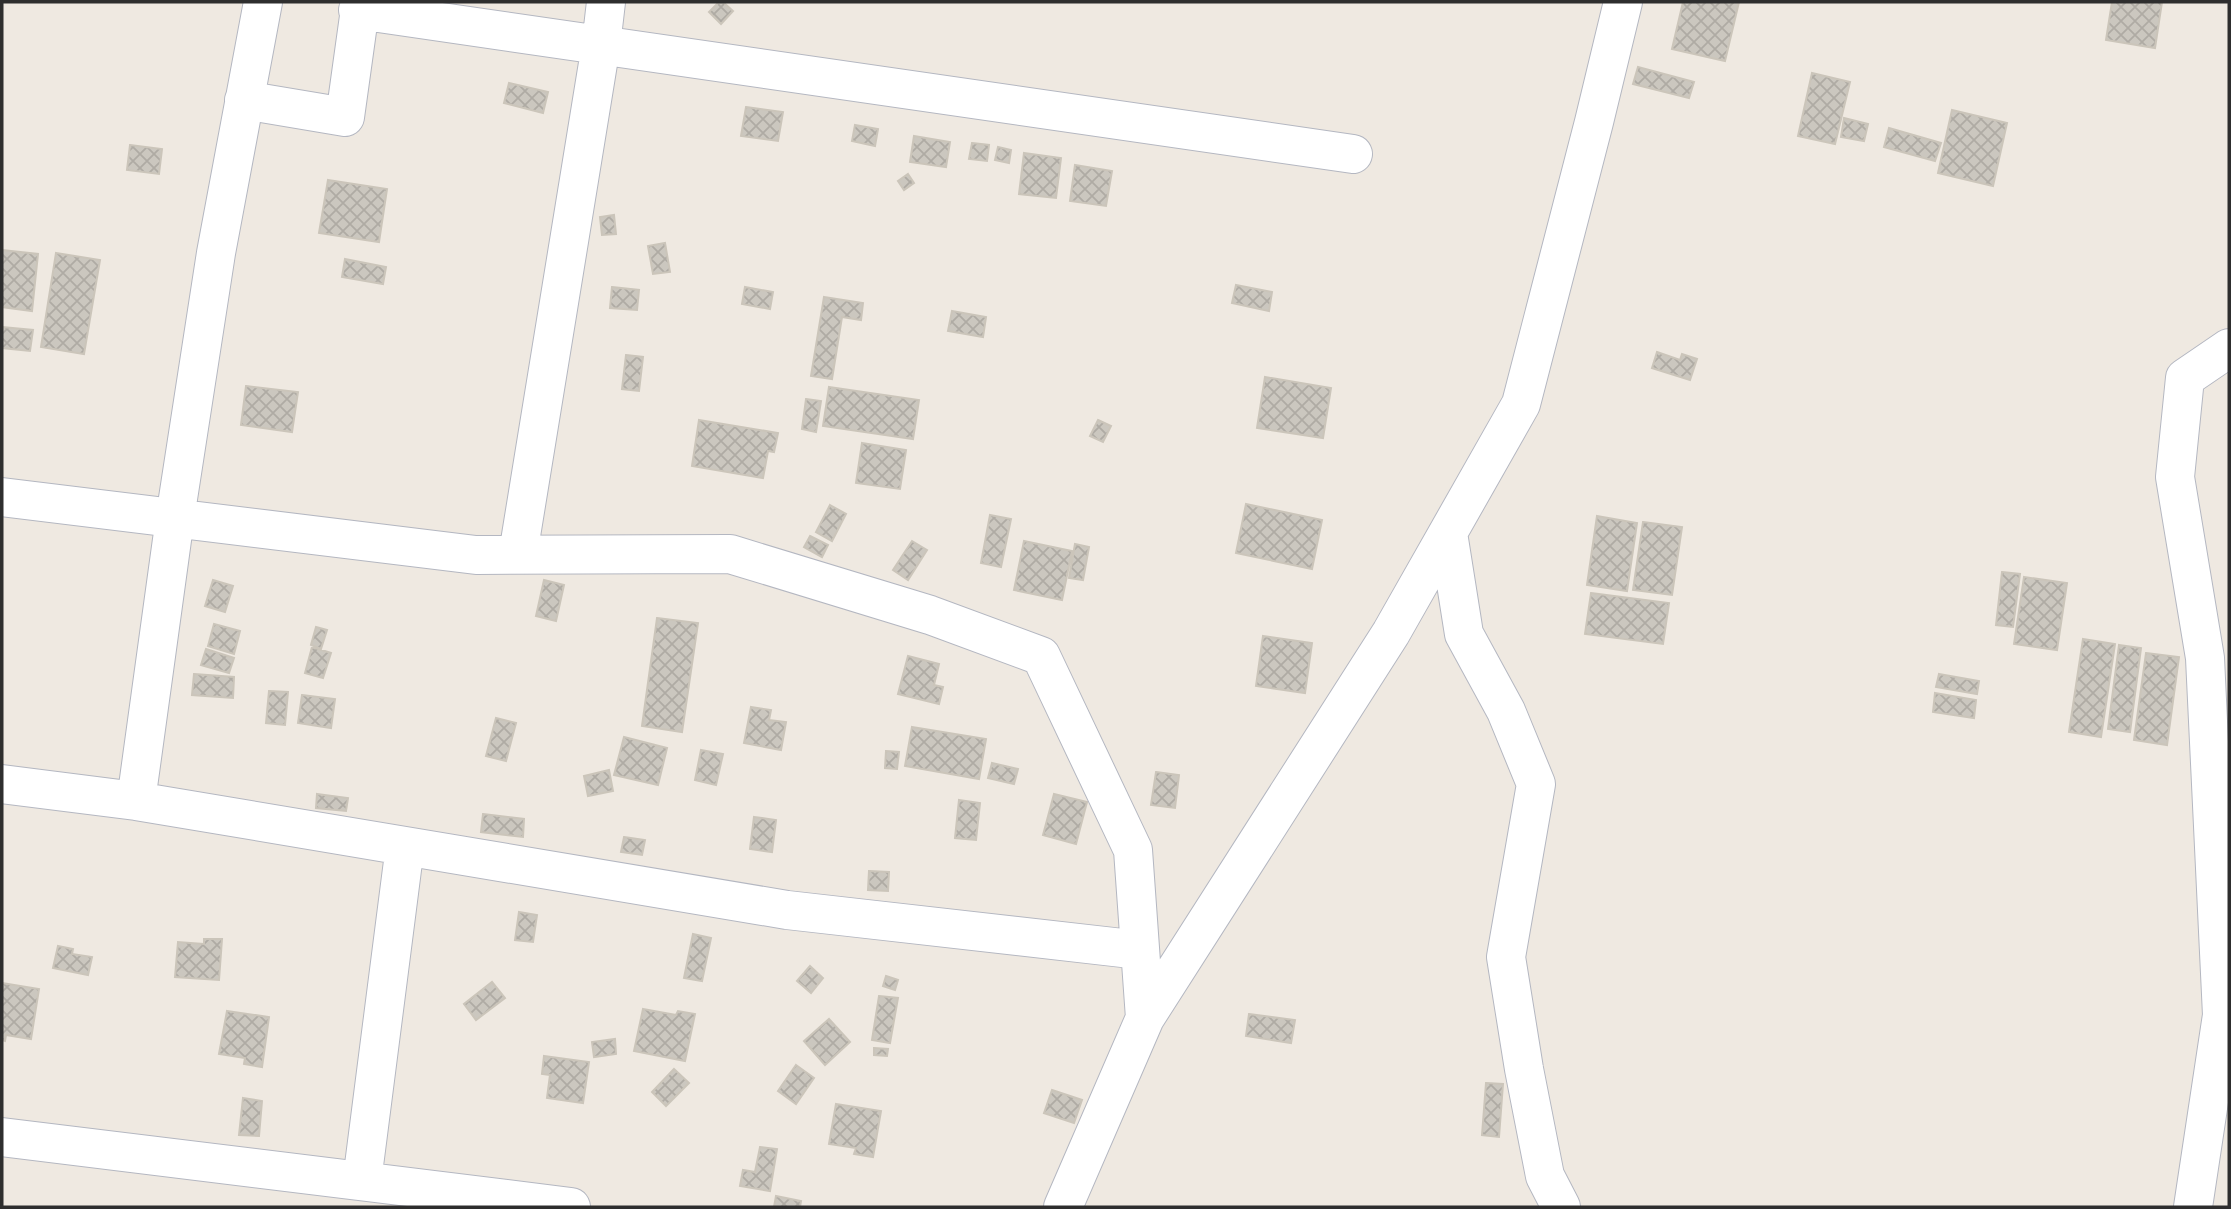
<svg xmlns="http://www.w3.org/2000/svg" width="2231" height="1209" viewBox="0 0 2231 1209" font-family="Arial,sans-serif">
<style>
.building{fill:url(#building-cross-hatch);stroke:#cbc5ba;stroke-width:2}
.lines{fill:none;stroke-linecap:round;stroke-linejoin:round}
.minor-casing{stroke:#b4b7c1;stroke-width:40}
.minor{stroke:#fff;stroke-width:38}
</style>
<defs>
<pattern id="building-cross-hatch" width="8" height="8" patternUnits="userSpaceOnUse" patternTransform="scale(1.75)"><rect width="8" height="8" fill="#cbc7bf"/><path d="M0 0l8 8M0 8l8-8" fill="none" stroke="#afaba4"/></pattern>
</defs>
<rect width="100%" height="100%" fill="#efe9e1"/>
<path class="building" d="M719,2h4l10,9 -12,13 -12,-12z
M1683,2h56l-14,59 -53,-12z
M2112,2h50l-7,46 -49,-8z
M1638,67l56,15 -5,16 -56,-14z
M1812,73l38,9 -15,62 -37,-8z
M509,83l39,9 -5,21 -39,-10z
M746,107l37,5 -5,29 -37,-5z
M1952,110l55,13 -14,63 -55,-13z
M1844,118l24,6 -4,17 -23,-4z
M855,125l23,4 -3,17 -23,-5z
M1889,128l52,15 -6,18 -51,-14z
M914,136l36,6 -4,25 -36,-5z
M972,143l17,2 -2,16 -18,-2z
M130,145l32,4 -3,25 -32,-4z
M998,147l13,3 -2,13 -14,-3z
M1024,153l37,5 -5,40 -37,-4z
M1075,165l37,6 -6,35 -36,-5z
M908,174l6,9 -10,7 -6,-9z
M328,180l59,9 -8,53 -60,-9z
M614,215l2,19 -14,1 -2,-18z
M665,243l5,29 -17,2 -5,-28z
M2,250l36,4 -6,57 -30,-4z
M56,253l44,7 -16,94 -43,-7z
M345,259l41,8 -3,17 -41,-7z
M1236,285l36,7 -3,19 -37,-8z
M612,287l27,3 -2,20 -27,-2z
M745,287l28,5 -3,17 -28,-5z
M824,297l39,6 -2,17 -19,-3 -10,62 -21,-3z
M952,311l34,6 -3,20 -35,-6z
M2,327l31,3 -3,21 -28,-3z
M1657,352l23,8 2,-6 15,5 -7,21 -38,-12z
M626,355l17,2 -4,34 -17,-2z
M1265,377l66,11 -8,50 -66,-10z
M246,386l52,6 -6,40 -51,-7z
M829,387l90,13 -6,39 -90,-13z
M806,399l15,2 -5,31 -14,-3z
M699,420l79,13 -4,19 -6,-1 -5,27 -71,-12z
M1098,420l13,6 -8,16 -13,-6z
M862,443l44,7 -6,39 -44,-6z
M1246,504l76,16 -10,49 -76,-16z
M830,505l16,9 -14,27 -16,-9z
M990,515l21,4 -10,48 -20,-4z
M1597,516l40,7 -10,68 -40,-6z
M1643,522l39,5 -10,68 -39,-5z
M810,536l18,9 -6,12 -18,-10z
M912,541l15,9 -19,30 -15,-10z
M1024,541l48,10 -10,49 -48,-10z
M1075,544l14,3 -6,33 -14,-2z
M2002,572l18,2 -7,53 -17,-2z
M2024,577l43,6 -10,67 -43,-6z
M213,580l20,6 -8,26 -20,-6z
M544,580l20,5 -8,36 -20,-5z
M1591,593l78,10 -6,41 -78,-10z
M657,618l41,5 -16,109 -40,-6z
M214,624l26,7 -6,23 -26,-8z
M316,627l11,3 -6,19 -10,-4z
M1263,636l49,7 -7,50 -49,-7z
M2083,639l32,5 -14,93 -32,-5z
M2119,645l22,3 -11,84 -22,-3z
M312,647l19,6 -8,25 -18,-5z
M206,649l28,9 -5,15 -28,-8z
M2146,653l33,4 -12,88 -33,-5z
M908,656l31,8 -5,21 9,2 -4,17 -41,-10z
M194,674l40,3 -1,21 -41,-3z
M1939,674l40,7 -2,13 -41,-7z
M269,691l19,1 -3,33 -19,-2z
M1935,693l41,7 -2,18 -41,-6z
M302,695l33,4 -4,29 -33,-5z
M751,707l20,3 -2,10 17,2 -5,28 -37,-7z
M496,718l20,5 -10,38 -20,-5z
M912,727l74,12 -7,40 -74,-13z
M624,737l43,11 -9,37 -44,-10z
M701,750l22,4 -7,31 -21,-5z
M886,751l13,1 -2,17 -12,-1z
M992,763l26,6 -4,15 -26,-6z
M609,770l4,21 -25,5 -4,-20z
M1156,772l23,3 -4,33 -24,-3z
M317,794l31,4 -2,13 -30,-3z
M1054,794l33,8 -11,42 -33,-9z
M959,800l21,3 -4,37 -21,-2z
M483,814l41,5 -1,18 -42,-5z
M754,817l22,3 -4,32 -22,-3z
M624,837l21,3 -3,15 -21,-3z
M869,871l20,1 -1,19 -20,-1z
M519,912l18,3 -4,27 -18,-2z
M693,934l18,4 -9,43 -18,-3z
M204,939h18l-3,41 -44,-3 3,-35 26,2z
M58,946l15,3 -1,5 20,3 -4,18 -35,-7z
M810,966l13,12 -12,15 -14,-12z
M886,976l12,4 -3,10 -12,-4z
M492,982l13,16 -29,22 -12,-16z
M2,983l37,6 -8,50 -25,-4 -1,6 -3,-1z
M879,996l19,2 -8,45 -18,-3z
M643,1009l33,6 2,-4 17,3 -10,47 -51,-10z
M227,1011l42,6 -7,50 -18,-3 1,-6 -26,-4z
M1249,1014l46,6 -4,23 -45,-7z
M829,1019l21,23 -25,23 -21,-24z
M615,1039l1,15 -22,3 -2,-15z
M874,1048l14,1 -1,7 -13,-1z
M544,1056l45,6 -6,41 -36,-5 3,-23 -8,-1z
M796,1065l18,13 -18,26 -18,-13z
M674,1069l15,14 -23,23 -14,-14z
M1486,1083l17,1 -4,53 -17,-2z
M1052,1090l30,10 -8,23 -30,-10z
M243,1098l19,3 -3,35 -20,-1z
M836,1104l45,7 -8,46 -19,-3 2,-6 -27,-4z
M760,1147l17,2 -7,42 -30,-5 3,-16 12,2z
M776,1196l25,5 -1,6h-26z"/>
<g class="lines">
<g class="minor-casing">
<path id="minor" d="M358,10l995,144
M244,100l101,17 16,-115
M2,497l474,58 254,-1 200,61 111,41 92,194 12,168
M1448,533l16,101 42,77 30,73 -30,173 18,112 21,107 16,31
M518,554l83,-509 5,-43
M2,784l134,17 39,-283 41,-265 47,-251
M136,801l651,109 353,40
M2,1137l569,70
M362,1181l43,-335
M1063,1207l82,-189 246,-385 130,-229 73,-282 29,-120
M2193,1207l29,-192 -17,-357 -30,-181 10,-99 44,-30"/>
</g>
<use href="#minor" class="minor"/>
</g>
<rect width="2231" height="1209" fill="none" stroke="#2e2e2e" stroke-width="7"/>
</svg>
